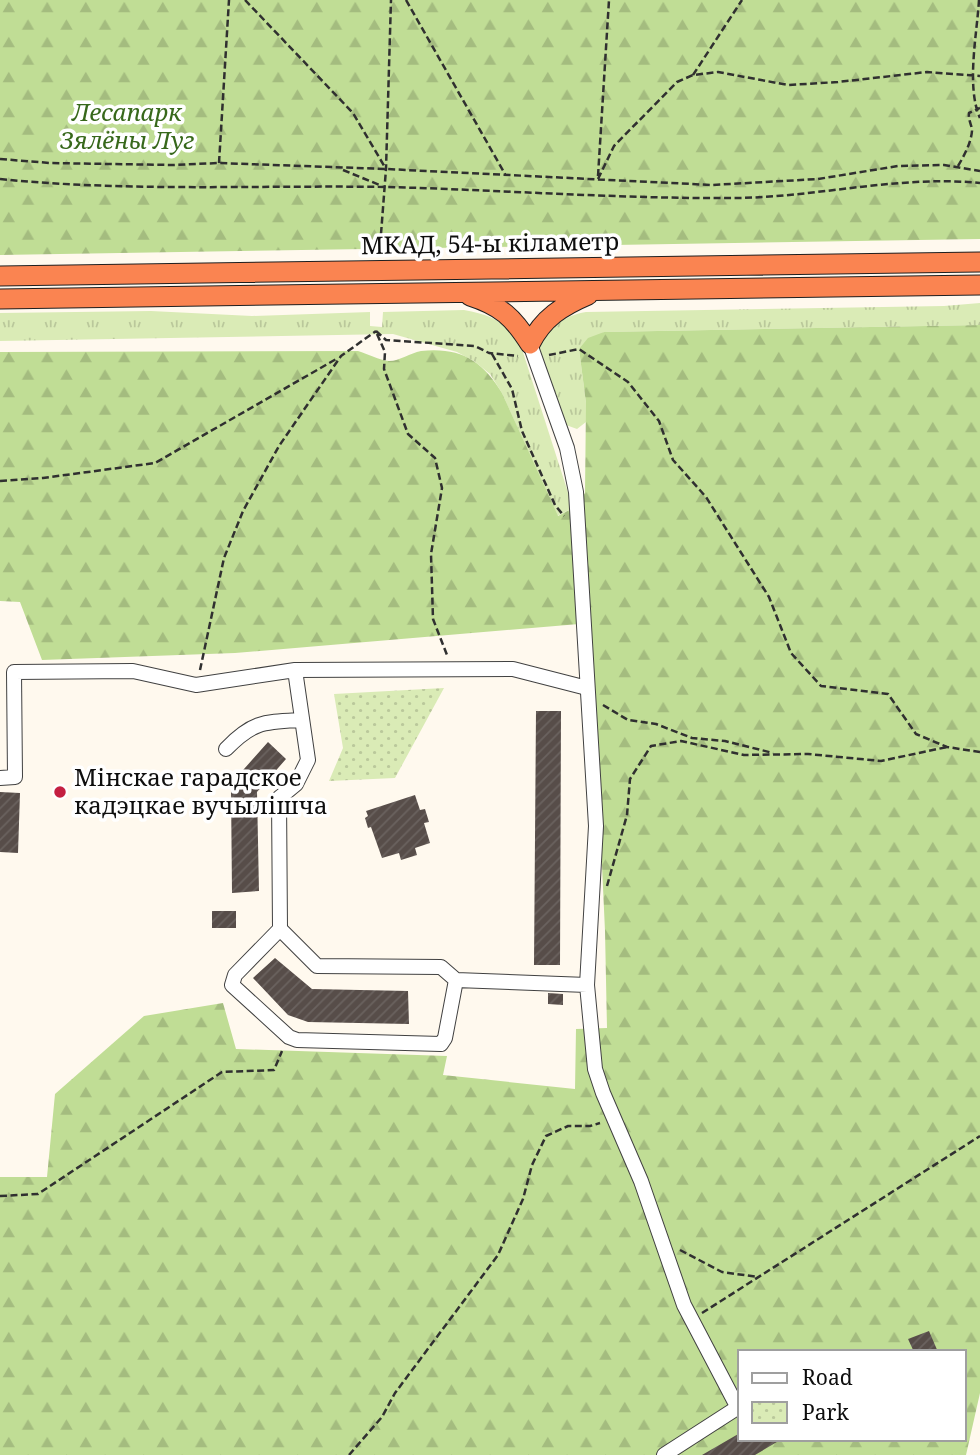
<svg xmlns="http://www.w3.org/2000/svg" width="980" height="1455" viewBox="0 0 980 1455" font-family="'Noto Serif',serif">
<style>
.grass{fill:url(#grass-tufts)}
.forest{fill:url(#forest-firs);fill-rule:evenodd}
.park{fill:url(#park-dots)}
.building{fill:url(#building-hatch)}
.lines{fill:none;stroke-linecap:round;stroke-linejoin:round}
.minor-casing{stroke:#414141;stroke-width:16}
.highway-casing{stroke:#1f1f1f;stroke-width:21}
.path{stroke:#303030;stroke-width:2.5;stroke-dasharray:7 3.5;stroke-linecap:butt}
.minor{stroke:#fff;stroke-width:14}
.highway{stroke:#fa8451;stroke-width:19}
.poi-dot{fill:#c42042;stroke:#fff;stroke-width:2.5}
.labels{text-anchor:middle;stroke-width:7;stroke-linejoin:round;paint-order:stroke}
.park-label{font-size:24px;font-style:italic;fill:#37681b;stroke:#fff}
.street-label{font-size:24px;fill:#0e0e0e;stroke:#fff}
.poi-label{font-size:24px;fill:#0e0e0e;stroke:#fff;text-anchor:start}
</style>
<defs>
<pattern id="grass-tufts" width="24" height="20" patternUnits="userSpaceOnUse" patternTransform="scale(1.75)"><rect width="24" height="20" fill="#daebb6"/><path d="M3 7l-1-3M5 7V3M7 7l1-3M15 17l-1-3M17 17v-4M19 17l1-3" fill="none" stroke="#bac89b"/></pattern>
<pattern id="forest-firs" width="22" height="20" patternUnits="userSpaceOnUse" patternTransform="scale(1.75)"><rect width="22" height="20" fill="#c0dd95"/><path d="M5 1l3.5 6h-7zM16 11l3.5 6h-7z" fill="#a4bc7f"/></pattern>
<pattern id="park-dots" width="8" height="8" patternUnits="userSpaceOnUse" patternTransform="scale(1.75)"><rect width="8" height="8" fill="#daebb6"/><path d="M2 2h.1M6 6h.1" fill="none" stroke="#bac89b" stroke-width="1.8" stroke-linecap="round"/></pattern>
<pattern id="building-hatch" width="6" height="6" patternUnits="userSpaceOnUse" patternTransform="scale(1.75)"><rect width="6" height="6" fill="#574d49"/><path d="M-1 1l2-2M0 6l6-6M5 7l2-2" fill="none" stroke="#6a625f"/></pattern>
</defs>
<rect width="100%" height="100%" fill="#fff9ee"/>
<path class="grass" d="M980,303v22l-376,7 -25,17 7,54v19l-9,7 -11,-4 -27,-77c11,-21 24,-32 47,-36l358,-6z
M464,310c28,5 42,12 57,36l52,162 -16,8 -55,-123 -12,-19 -16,-13 -17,-9 -64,-18 -393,7v-28l151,-2 101,5 118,-4v14l12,1 1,-15z"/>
<path class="forest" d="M0,0h980v239l-980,16z
M980,325v1068l-14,62h-966v-278h47l8,-83 89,-78 79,-13 13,46 211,7 -4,19 132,14 1,-60 31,-1 -2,-97 -14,-308 -356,30 -193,7 -22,-58 -20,-1v-249l358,-1c10,3 21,9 31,10 11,0 21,-8 32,-10 39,-4 61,9 81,42l56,123 15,-8 12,-15 1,-90 -7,-54 9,-11 16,-6zM740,1352h224v87h-224z"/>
<path class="park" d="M444,688l-49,90 -66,3 14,-33 -9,-54z"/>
<path class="building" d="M536,711h25l-1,254h-26z
M268,742l18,17 -29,33 2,99 -27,2 -1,-103 5,-12z
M0,792l20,1 -2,60 -18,-1z
M415,795l5,15 5,-1 4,13 -5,1 6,20 -15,5 2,7 -16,5 -2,-7 -17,5 -11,-31 -3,1 -3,-10 3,-2 -2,-5z
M212,911h24v17h-24z
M275,958l37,31 96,2 1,33 -101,-2 -20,-7 -35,-37z
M548,993l15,1v11l-15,-1z
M929,1331l9,21h-24l-6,-13z
M740,1433v6h42l-27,16h-53z"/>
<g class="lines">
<g class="minor-casing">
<path id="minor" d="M530,344l37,104 9,44 20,334 -9,159 8,84 8,24 38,88 43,124 54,103
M295,670l13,90 -12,24 -17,14 1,131 -45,46 -3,10 57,52 8,3 144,4 4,-6 11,-58
M226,749c27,-28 38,-27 76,-29
M0,778l15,-1 -1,-105 119,-1 63,14 99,-15 218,-1 74,19
M280,929l37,37 124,1 15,13
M456,980l131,5
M664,1455l76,-49"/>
</g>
<g class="highway-casing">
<path id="highway" d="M0,276l980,-14
M470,296c31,10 43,21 60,48
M0,299l980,-14
M530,344c13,-26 32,-38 58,-49"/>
</g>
<path class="path" d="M245,0l108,113 33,56
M406,0l99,174
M979,0c-2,34 -13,87 1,118
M693,75l49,-75
M0,159l50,4 122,2 47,-2 167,6 326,16 106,-6 80,-13 46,-1 36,6
M219,163l10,-163
M958,166c6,-10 13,-23 14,-35 0,-6 -4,-11 -3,-18l11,-5
M343,170l39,16
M598,176l11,-176
M0,179c129,13 258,6 387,8 116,3 234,12 350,11 81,-1 162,-23 243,-15
M598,179l16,-33 63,-64 16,-7 25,-3 70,13 50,-3 89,-10 53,4
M381,234l5,-65 5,-169
M376,331l10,9 89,6 14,7 29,3
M377,334l8,18 -1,17 24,65 27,24 7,30 -11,66 2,65 14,36
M492,354l20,35 10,42 33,74 9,11
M549,355l30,-6 49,33 31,39 14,39 33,37 63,100 22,56 30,33 67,8 28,40 31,13 33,5
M0,481l43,-3 112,-15 183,-105
M200,670l24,-112 19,-47 36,-65 62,-90 35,-25
M603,705l25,15 28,4 36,14 33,3 48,12
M607,886l20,-71 3,-36 21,-33 30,-5 63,14 64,-1 73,7 66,-14
M0,1196l38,-2 184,-122 52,-2 8,-19
M680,1250l42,22 36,5
M702,1313l278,-177
M349,1455l33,-38 13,-24 103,-138 25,-56 9,-34 14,-29 22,-10h22l10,-3"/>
<use href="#minor" class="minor"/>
<use href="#highway" class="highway"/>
</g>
<circle class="poi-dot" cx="60" cy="792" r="7"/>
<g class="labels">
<g class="park-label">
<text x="127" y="121">Лесапарк<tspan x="127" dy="28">Зялёны Луг</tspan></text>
</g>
<g class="street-label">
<text transform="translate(490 244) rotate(-1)" y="8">МКАД, 54-ы кіламетр</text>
</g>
<g class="poi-label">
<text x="74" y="786">Мінскае гарадское<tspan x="74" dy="28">кадэцкае вучылішча</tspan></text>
</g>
</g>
<rect x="738" y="1350" width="228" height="91" fill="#ffffff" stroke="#9f9f9f" stroke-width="2"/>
<rect x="752" y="1373" width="35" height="10" fill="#ffffff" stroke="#9f9f9f" stroke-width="2"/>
<text x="802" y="1385" font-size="21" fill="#0e0e0e">Road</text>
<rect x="752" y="1402" width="35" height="21" fill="url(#park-dots)" stroke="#9f9f9f" stroke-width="2"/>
<text x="802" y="1420" font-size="21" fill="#0e0e0e">Park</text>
</svg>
